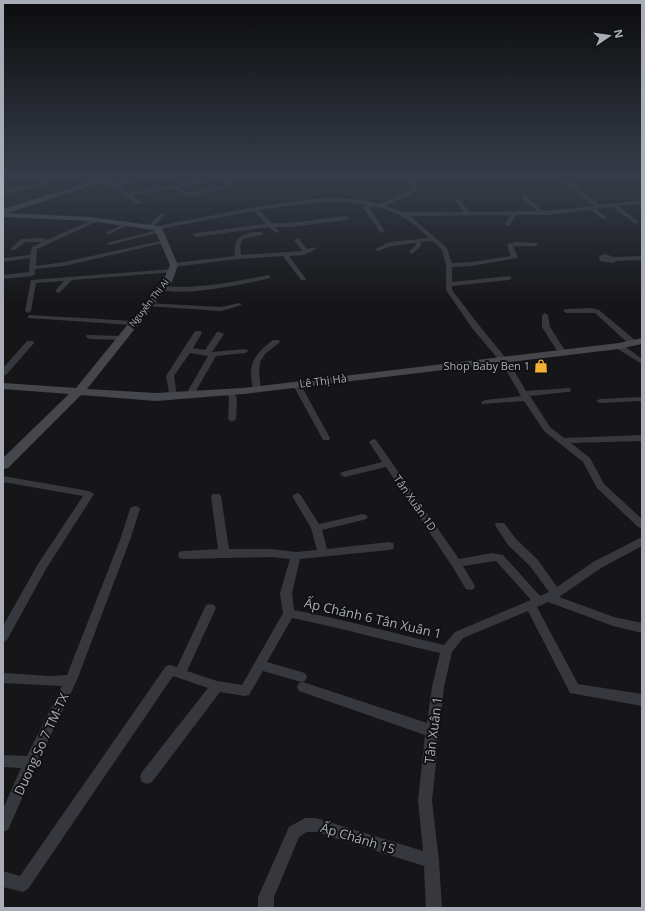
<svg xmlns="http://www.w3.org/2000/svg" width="645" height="911" viewBox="0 0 645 911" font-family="'Open Sans',sans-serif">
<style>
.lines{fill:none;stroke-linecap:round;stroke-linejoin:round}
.street{fill:#37383d;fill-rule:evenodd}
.secondary{fill:#45474d;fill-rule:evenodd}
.labels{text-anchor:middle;stroke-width:4;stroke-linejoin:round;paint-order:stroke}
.far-street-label{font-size:9px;fill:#a8adb8;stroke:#111113}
.poi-label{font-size:11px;fill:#a8adb8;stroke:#111113;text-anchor:end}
.street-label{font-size:11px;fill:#a8adb8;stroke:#111113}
.near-street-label{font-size:13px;fill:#a8adb8;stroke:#111113}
</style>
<rect width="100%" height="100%" fill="#161618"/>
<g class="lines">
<path class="street" d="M156,176h9l-47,10 11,7 94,-17 11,10 -46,11 -15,-9 -41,8 9,6 1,1 -3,2 -37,-25 4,-1 9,4zM220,179l7,6 -38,8 -11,-6z
M411,176h5l1,13 -7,6 -25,11 19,6h60l-9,-12 3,-2 2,1 9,13 68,-1 -15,-13v-2l2,-1 19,16 52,-5 -32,-24 16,-4 2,1v1l-11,3 31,22 41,-5v4l-24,2 20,15 1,1 -3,2 -24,-17 -16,2 10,8 1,1 -3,2 -13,-10 -43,5h-32l-6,10 -2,1 -3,-2 5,-9 -100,1 37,32 5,15 19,-1 40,-6 -4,-11 1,-1 8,-2 21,1v2l-2,1h-22l5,11 -1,1 -46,8 -19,1v15l57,-6 3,2 -3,2 -57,6v4l26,34 31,38 17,29 44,-3 1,2 -1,2h-3l-37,4 20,31 14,11 78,-3v6l-71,2 19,15 14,26 38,35v10l-4,-2 -41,-39 -14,-26 -39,-31 -20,-30 -42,3 -1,-2 4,-2 36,-4 -18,-31 -31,-37 -26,-38v-25l-4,-15 -9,-9 -12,1v4l-9,8 -3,-2 7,-7v-2l-25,3 -13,5 -3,-2 15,-7 39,-4c-17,-17 -32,-27 -56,-32l-4,2 16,23 -3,2 -2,-1 -17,-24 5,-3c-37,-7 -73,0 -109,5l13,13h17l58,-7 3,2 -3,2 -58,7h-14l4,4 -3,2 -7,-6 -73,10 -3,-2 3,-2 70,-9 -12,-13 -94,18 2,2 -1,1 -52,13 -3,-2 52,-13 -3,-2 3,-2 97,-19 54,-8 27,-1 25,2 19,4 26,-11 6,-5z
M488,176h17l-10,3z
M45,178l5,4 -4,3 -43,9v-4l39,-7 2,-1 -1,-3z
M160,214l5,1 -13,13h-4v-2z
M96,218l2,1v2l-61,28 -1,17 28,-4 101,-22 3,2 -104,24 -29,3v5l-3,2 -29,3v-4l26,-3 1,-14 -27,4v-4l27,-3 2,-8 10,-5h-17l-10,8h-4v-2l10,-9 22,-1 4,2z
M125,223l5,1 -20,10 -5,-1z
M255,232h6l3,2 -21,5 -3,6 1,10 61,-4 -8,-11 3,-2 2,1 8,10 9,-2v2l-12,6 -15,1 17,23 -1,1h-4l-18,-24 -45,3 -64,8 -3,-2 3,-2 61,-7c-3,-16 5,-22 20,-24z
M605,254l9,3 28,-1v4l-26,1 -3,2 -13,-2 -1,-5z
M172,269l3,2 -1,1 -102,8 -12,12 -2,1 -3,-2 9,-10 -28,2 -5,28 -3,2 -3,-2 6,-31z
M268,275l2,1v2c-19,5 -96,21 -111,10l3,-2c36,3 71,-4 106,-11z
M147,303l74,4 18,-4 3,2 -21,6 -76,-5 -1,-1z
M591,308l8,2 37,31v4h-6l-35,-32h-29l-3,-2 3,-2z
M545,313l3,2 2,12 16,25 -1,2h-6l-17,-27v-12z
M30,315l103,6 4,2 -4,2 -105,-7v-2z
M195,331h6l1,2 -9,15 12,2 12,-18h3l4,2 -12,18 33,-3 4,2 -4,2 -29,3 -23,40 -4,2 -4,-2 23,-40 -18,-3 -16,23 3,20 -4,2h-3l-4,-22z
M87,335l34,1 4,2 -4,2 -31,-1 -4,-2z
M273,340h6l1,2 -15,12 -5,8 -1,11 2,17 -4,2h-3c-2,-5 -2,-11 -3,-16 -1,-17 9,-26 22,-36z
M27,341h6l1,2 -28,32h-3v-7z
M616,344h6l20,15v5l-26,-16z
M294,383h3l4,2 29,53 -1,2h-6l-1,-2 -29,-53z
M228,390h6l3,9 -1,20 -4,3 -4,-3 1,-20 -2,-7z
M642,397v4l-42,2 -4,-2 4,-2z
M373,439l3,1 83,119 33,-6 11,2 37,41 9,-4 -19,-26 -22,-21 -13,-20 1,-2h8l12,16 22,21 19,27 36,-25 49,-25v9l-41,22 -42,29 55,20 28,6v10l-29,-7 -65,-24 -11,5 41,77 64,10v12l-72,-13 -42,-82 -65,27 -11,14 -8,35 -12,114 7,60 3,47h-16l-2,-42 -108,-34h-9l-8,5 -25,60v11h-16v-11l31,-70 16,-9h11l107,33 -5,-50 7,-66 -126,-44 -2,-4 2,-4 4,-1 124,41 5,-36 8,-34c-49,-11 -98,-25 -148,-35l-25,44 38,11 2,4 -2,4 -4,1 -38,-11 -14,24 -4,1 -25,-4 -68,90 -5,2 -5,-2 -2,-5 2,-5 66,-84 -35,-12 -145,213 -5,3 -20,-5v-16l17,5 146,-210 4,-1 7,2 29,-62 4,-1 4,1 2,3 -29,63 30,10 25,4 41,-72 -3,-20 10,-34 -18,-2 -89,2 -4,-1 -1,-3 1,-3 4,-1 35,-2 -7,-53 2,-2h6l2,2 8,53h43l24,3 21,-2 -6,-22 -19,-32 5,-3 3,1 19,30 44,-10 3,1 2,2 -2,2 -3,1 -41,10 5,19 62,-7 4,1 1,3 -1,3 -4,1 -89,9 -8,34 2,17c51,10 100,23 150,35l11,-13 76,-32 -35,-39 -33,5 12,20 -1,3 -4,1 -4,-1 -14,-23 -66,-99 -41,10 -3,-1 -2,-2 2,-2 40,-10 -13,-20z
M3,476l86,15 5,3 -48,75 -39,71 -4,2v-16l35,-62 45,-68 -80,-14z
M135,506l3,1 2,2 -10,31 -53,140 -41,86 -28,64 -5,2v-23l18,-41 -18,-1v-12l24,1 35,-70 -59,-3v-10l47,3 17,-1 53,-135 10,-31 2,-2z"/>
<path class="secondary" d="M110,176h11l-113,37 82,4 68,9 4,2 16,37 -6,17 -85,107 69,4 87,-5 376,-45 23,-5v6l-23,5 -376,45 -87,7 -75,-6 -73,73 -5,1v-11l66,-64 -66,-5v-6l73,5 87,-107 7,-16 -15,-35 -65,-9 -87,-4v-8z"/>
</g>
<linearGradient id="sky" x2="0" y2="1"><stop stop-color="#0c0c0d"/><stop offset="0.58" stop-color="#363c48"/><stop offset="1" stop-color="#363c48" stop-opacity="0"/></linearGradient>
<rect width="645" height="303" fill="url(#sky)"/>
<defs>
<g id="shop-bare" transform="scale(1.08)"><path d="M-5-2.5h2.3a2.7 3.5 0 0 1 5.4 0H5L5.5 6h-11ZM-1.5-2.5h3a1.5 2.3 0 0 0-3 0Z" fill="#f2b134" stroke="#111113" stroke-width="2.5" paint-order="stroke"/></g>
</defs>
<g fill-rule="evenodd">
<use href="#shop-bare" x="541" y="366"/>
</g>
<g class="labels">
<g class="far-street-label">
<text transform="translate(149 303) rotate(-52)" y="3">Nguyễn Thị Ai</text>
</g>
<g class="poi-label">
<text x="530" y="370">Shop Baby Ben 1</text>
</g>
<g class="street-label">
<text transform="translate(323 381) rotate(-7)" y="4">Lê Thị Hà</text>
<text transform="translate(415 503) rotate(55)" y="4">Tân Xuân 1D</text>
</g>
<g class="near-street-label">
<text transform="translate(373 618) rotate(13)" y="5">Ấp Chánh 6 Tân Xuân 1</text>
<text transform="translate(433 730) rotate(-83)" y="5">Tân Xuân 1</text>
<text transform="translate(41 744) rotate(-65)" y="5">Duong So 7 TM-TX</text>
<text transform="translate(358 838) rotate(17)" y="5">Ấp Chánh 15</text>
</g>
</g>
<rect width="645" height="911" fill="none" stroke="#a8adb8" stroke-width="8"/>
<g transform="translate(609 36) rotate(77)" stroke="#111113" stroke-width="3" paint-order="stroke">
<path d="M0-3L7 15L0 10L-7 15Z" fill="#a8adb8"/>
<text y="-6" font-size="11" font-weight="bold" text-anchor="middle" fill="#a8adb8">N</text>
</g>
</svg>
